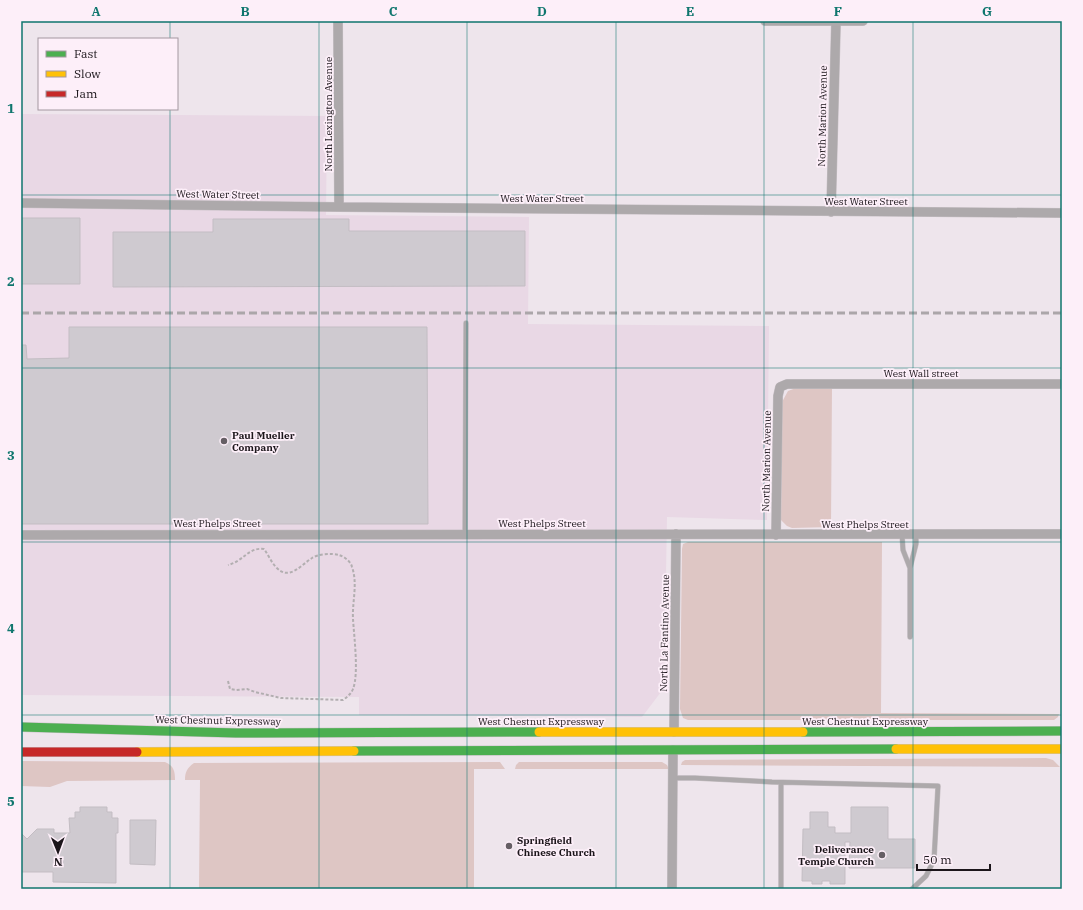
<svg xmlns="http://www.w3.org/2000/svg" width="1083" height="910" viewBox="0 0 1083 910" font-family="'IBM Plex Serif',serif">
<style>
.built{fill:#e9d8e5}
.green{fill:#dec6c4}
.building{fill:#cfcad0;stroke:#c3bdc3}
.lines{fill:none;stroke-linecap:round;stroke-linejoin:round}
.lane-casing{stroke:#c7c0c5;stroke-width:5.5}
.street-casing{stroke:#c7c0c5;stroke-width:10}
.fast-casing{stroke:#c7c0c5;stroke-width:10}
.slow-casing{stroke:#c7c0c5;stroke-width:10}
.jam-casing{stroke:#c7c0c5;stroke-width:10}
.path{stroke:#b2aeb0;stroke-width:2;stroke-dasharray:3 2;stroke-linecap:butt}
.lane{stroke:#ada9ab;stroke-width:4.5}
.street{stroke:#ada9ab;stroke-width:9}
.fast{stroke:#4caf50;stroke-width:9}
.slow{stroke:#ffc107;stroke-width:9}
.jam{stroke:#c62828;stroke-width:9}
.rail{stroke:#aba6a9;stroke-width:3;stroke-dasharray:8 4;stroke-linecap:butt}
.grid{fill:none;stroke:#0f766e;stroke-width:1;stroke-opacity:0.55}
.poi-dot{fill:#655e64;stroke:#fdeff9;stroke-width:1.5}
.labels{text-anchor:middle;stroke-width:3.5;stroke-linejoin:round;paint-order:stroke}
.street-label{font-size:10px;fill:#1b151a;stroke:#fdeff9}
.poi-label{font-size:10px;font-weight:bold;fill:#1b151a;stroke:#fdeff9;text-anchor:start}
.neatline{fill:none;stroke:#0f766e;stroke-width:1.5}
.grid-label{font-size:13px;text-anchor:middle;font-weight:bold;fill:#0f766e}
</style>
<rect width="100%" height="100%" fill="#eee5ec"/>
<path class="built" d="M21,114l306,2 -1,99 203,2 -1,107 241,2 -2,194 -100,-3 -3,171 -22,29 -283,-2v-18l-338,-2z"/>
<path class="green" d="M832,387l-1,140 -39,1 -5,-2 -6,-6 1,-118 6,-11 8,-3z
M688,542h194l-1,171 178,1 -1,3 -4,3h-366l-5,-2 -3,-9 2,-160 1,-5z
M1046,758l7,2 7,7 -379,-2 1,-3 3,-2z
M21,761l144,1c9,4 10,9 10,18l-108,1 -17,6 -29,-1z
M500,762l5,7h-31v120h-275l1,-109h-15c0,-8 2,-12 9,-17z
M519,762h143l5,3 2,4h-154l1,-4z"/>
<path class="building" d="M21,218h59v66h-59z
M213,219h136v12h176v55l-412,1v-55h100z
M69,327h358l1,197h-407v-179h5l1,14 42,-1z
M80,807h27v5h5v6h6v15h-2v50l-63,-1v-10h-32v-39l6,6 10,-10h17v4h16l-1,-15h6v-6h5z
M851,807h37v32h27v29h-66l1,-26h-5v42h-15v-3h-8v3h-10v-3h-10l1,-52h7v-17h18v15h7v6h16z
M130,820h26l-1,45 -25,-1z"/>
<g class="lines">
<g class="lane-casing">
<path id="lane" d="M465,534l1,-211
M902,534l1,16 7,18
M910,637v-69l6,-24v-9
M673,778h22l77,4 166,4 -4,74 -8,16 -14,13
M781,783v106"/>
</g>
<g class="street-casing">
<path id="street" d="M338,21l1,186
M765,21h98
M21,203l318,4 723,6
M831,212l5,-191
M21,535l1041,-1
M776,535l2,-139 2,-9 7,-3h275
M674,732l2,-198
M672,889l1,-139"/>
</g>
<g class="fast-casing">
<path id="fast" d="M21,727l215,6 303,-1
M803,732l259,-1
M354,751l542,-2"/>
</g>
<g class="slow-casing">
<path id="slow" d="M539,732h264
M896,749h166
M137,752l217,-1"/>
</g>
<g class="jam-casing">
<path id="jam" d="M21,752h116"/>
</g>
<path class="path" d="M228,681l2,8 6,1 11,-1 8,3 26,6 62,2c4,-3 8,-6 10,-11 6,-15 1,-53 0,-70 -1,-17 5,-35 -1,-52 -1,-5 -7,-10 -13,-12 -7,-2 -21,-1 -27,3 -10,6 -23,24 -36,9 -5,-5 -8,-13 -12,-18 -16,-2 -20,12 -36,16"/>
<use href="#lane" class="lane"/>
<use href="#street" class="street"/>
<use href="#fast" class="fast"/>
<use href="#slow" class="slow"/>
<use href="#jam" class="jam"/>
<path class="rail" d="M21,313h1041"/>
</g>
<path class="grid" d="M170,21v18M319,21v868M467,21v868M616,21v868M764,21v868M913,21v868M170,109v780M21,195h1041M21,368h1041M21,542h1041M21,715h1041"/>
<g class="poi-dot">
<circle cx="224" cy="441" r="4"/>
<circle cx="509" cy="846" r="4"/>
<circle cx="882" cy="855" r="4"/>
</g>
<g class="labels">
<g class="street-label">
<text transform="translate(328 114) rotate(-90)" y="4">North Lexington Avenue</text>
<text transform="translate(822 116) rotate(-89)" y="4">North Marion Avenue</text>
<text transform="translate(218 194) rotate(1)" y="4">West Water Street</text>
<text x="542" y="202">West Water Street</text>
<text x="866" y="205">West Water Street</text>
<text x="921" y="377">West Wall street</text>
<text transform="translate(766 461) rotate(-89)" y="4">North Marion Avenue</text>
<text x="217" y="527">West Phelps Street</text>
<text x="542" y="527">West Phelps Street</text>
<text x="865" y="528">West Phelps Street</text>
<text transform="translate(664 633) rotate(-89)" y="4">North La Fantino Avenue</text>
<text transform="translate(218 720) rotate(1)" y="4">West Chestnut Expressway</text>
<text x="541" y="725">West Chestnut Expressway</text>
<text x="865" y="725">West Chestnut Expressway</text>
</g>
<g class="poi-label">
<text x="232" y="439">Paul Mueller<tspan x="232" dy="12">Company</tspan></text>
<text x="517" y="844">Springfield<tspan x="517" dy="12">Chinese Church</tspan></text>
<text x="874" y="853" text-anchor="end">Deliverance<tspan x="874" dy="12">Temple Church</tspan></text>
</g>
</g>
<rect width="1083" height="910" fill="none" stroke="#fdeff9" stroke-width="44"/>
<rect x="38" y="38" width="140" height="72" fill="#fdeff9" stroke="#a398a0"/>
<rect x="46" y="51" width="20" height="6" fill="#4caf50" stroke="#a398a0"/>
<text x="74" y="58" font-size="12" fill="#1b151a">Fast</text>
<rect x="46" y="71" width="20" height="6" fill="#ffc107" stroke="#a398a0"/>
<text x="74" y="78" font-size="12" fill="#1b151a">Slow</text>
<rect x="46" y="91" width="20" height="6" fill="#c62828" stroke="#a398a0"/>
<text x="74" y="98" font-size="12" fill="#1b151a">Jam</text>
<g transform="translate(58 852) rotate(179)" stroke="#fdeff9" stroke-width="3" paint-order="stroke">
<path d="M0-3L7 15L0 10L-7 15Z" fill="#1b151a"/>
<text y="-6" font-size="11" font-weight="bold" text-anchor="middle" fill="#1b151a">N</text>
</g>
<path d="M917 864v6h73v-6" fill="none" stroke="#1b151a" stroke-width="2"/>
<text x="923" y="864" font-size="12" fill="#1b151a" stroke="#fdeff9" stroke-width="3" paint-order="stroke">50 m</text>
<rect x="22" y="22" width="1039" height="866" class="neatline"/>
<g class="grid-label">
<text x="96" y="16">A</text>
<text x="245" y="16">B</text>
<text x="393" y="16">C</text>
<text x="542" y="16">D</text>
<text x="690" y="16">E</text>
<text x="838" y="16">F</text>
<text x="987" y="16">G</text>
<text x="11" y="113">1</text>
<text x="11" y="286">2</text>
<text x="11" y="460">3</text>
<text x="11" y="633">4</text>
<text x="11" y="806">5</text>
</g>
</svg>
